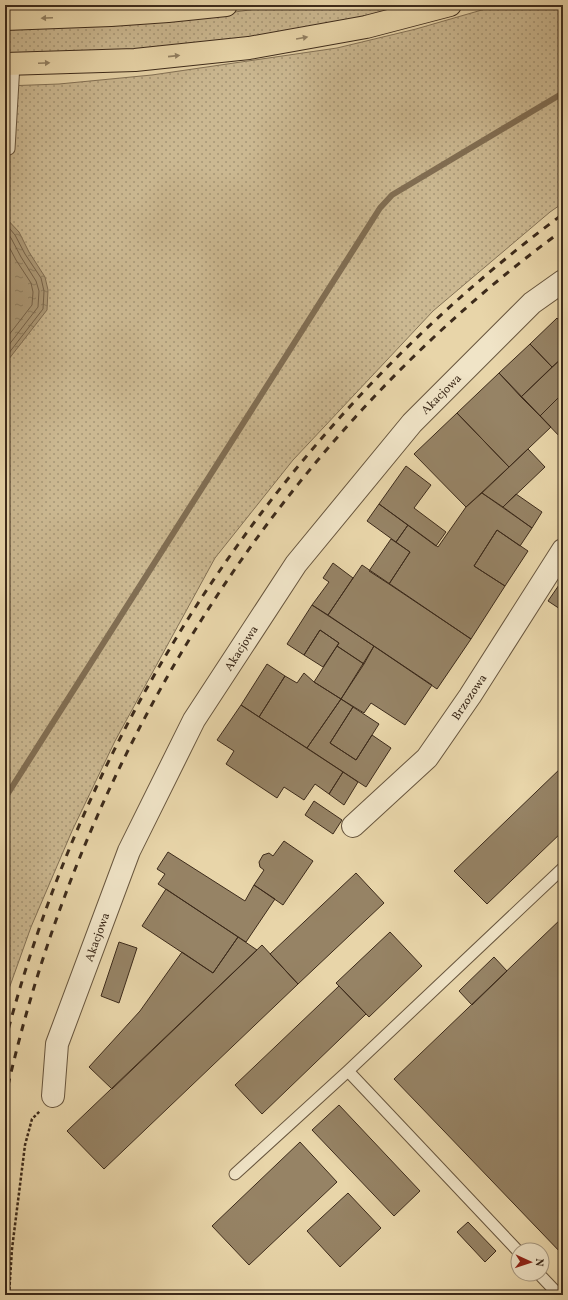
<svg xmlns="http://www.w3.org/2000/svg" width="568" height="1300" viewBox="0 0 568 1300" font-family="Vollkorn,serif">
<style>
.grass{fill:url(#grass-dots);stroke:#847256}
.water{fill:url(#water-ripples);stroke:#816e53}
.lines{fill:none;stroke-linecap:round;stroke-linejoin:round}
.shore{stroke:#76634a;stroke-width:1}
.stream{stroke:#816e53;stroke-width:6}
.building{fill:#968365;stroke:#3d2b1b}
.lane-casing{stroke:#68563e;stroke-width:13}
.street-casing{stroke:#68563e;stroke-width:24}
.primary-casing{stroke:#3d2b1b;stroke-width:24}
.path{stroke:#3d2b1b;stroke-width:2.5;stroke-dasharray:3 2;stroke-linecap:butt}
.lane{stroke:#f0e4c7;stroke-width:11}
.street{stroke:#f0e4c7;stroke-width:22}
.primary{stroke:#e8d5a9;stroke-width:22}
.rail{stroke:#3d2b1b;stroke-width:3;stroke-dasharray:7 7;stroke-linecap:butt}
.oneway{fill:#928062}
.labels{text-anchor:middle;stroke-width:3.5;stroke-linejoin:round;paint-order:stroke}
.street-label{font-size:12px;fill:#3d2b1b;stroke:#f0e4c7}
</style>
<defs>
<pattern id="grass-dots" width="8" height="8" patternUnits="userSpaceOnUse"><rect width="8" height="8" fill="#cbb891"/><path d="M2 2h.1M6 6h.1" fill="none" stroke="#a69676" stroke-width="1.8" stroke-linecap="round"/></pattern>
<pattern id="water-ripples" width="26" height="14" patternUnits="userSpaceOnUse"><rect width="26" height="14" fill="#ae9b79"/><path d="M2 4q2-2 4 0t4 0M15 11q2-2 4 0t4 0" fill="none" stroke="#8f7f62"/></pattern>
</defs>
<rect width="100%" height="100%" fill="#e8d5a9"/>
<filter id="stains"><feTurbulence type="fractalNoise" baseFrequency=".005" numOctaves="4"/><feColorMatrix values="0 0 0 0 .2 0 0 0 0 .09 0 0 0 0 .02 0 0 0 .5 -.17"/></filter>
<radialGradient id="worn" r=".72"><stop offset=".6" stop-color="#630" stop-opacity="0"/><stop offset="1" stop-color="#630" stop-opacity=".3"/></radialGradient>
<path class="grass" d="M285,5h138l-54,14 -165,27 -199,11v-29l194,-11z
M499,5h64v198l-13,9 -117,99 -140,149 -78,98 -100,183 -43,90 -41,96 -26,73v-914l54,-2 93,-9 185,-27 79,-19z"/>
<path class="water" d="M5,217l14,15 10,20 16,25 3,13 -1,20 -42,54z"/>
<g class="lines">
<path class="shore" d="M5,223l10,12 10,19 16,24 3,13 -1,18 -38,49
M5,230l6,8 10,19 15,24 3,10 -1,16 -33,43
M5,239l11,21 15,23 2,9 -1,13 -27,35"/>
<path class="stream" d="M5,798l375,-590 12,-13 171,-102"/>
</g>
<path class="building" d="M557,318l6,7v32l-11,10 -22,-23z
M530,344l22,23 -31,30 -22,-24z
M563,357v36l-23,23 -19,-19z
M499,373l52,54 -42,40 -52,-54z
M563,393v47l-23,-24z
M457,413l52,54 -43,40 -52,-53z
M528,449l17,18 -42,40 -21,-14z
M406,466l25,19 -17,23 32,24 -10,14 -57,-42z
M482,493l50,35 -12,18 -23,-16 -23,36 31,20 -34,53 -82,-55 21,-32 -14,-10 12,-17 30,22 28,-40z
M516,494l26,18 -10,16 -29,-21z
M379,504l29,21 -12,17 -29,-21z
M497,530l31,21 -23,35 -31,-20z
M391,539l19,13 -21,32 -20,-13z
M333,563l20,15 -25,37 -16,-10 17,-23 -6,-4z
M362,565l109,74 -34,50 -109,-74z
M559,585l4,3v23l-15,-10z
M312,605l62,41 -10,18 -27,-18 2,-3 -19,-13 -16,25 -17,-11z
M320,630l19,13 -16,24 -19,-12z
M337,646l27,18 -23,35 -27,-17z
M374,646l58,39 -27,40 -34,-22 -7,10 -23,-14z
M267,664l18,12 -26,41 -18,-12z
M304,673l10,9 27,17 -34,49 -48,-31 26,-41 12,7z
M341,699l12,8 -23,36 26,17 16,-25 19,13 -25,39 -59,-39z
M241,705l102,67 -14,22 -14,-10 -11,16 -20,-13 -7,11 -51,-34 8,-13 -17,-11z
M353,707l26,17 -23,36 -26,-17z
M563,766v65l-76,73 -33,-33z
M343,772l15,10 -14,23 -15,-11z
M314,801l28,19 -9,14 -28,-19z
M284,841l29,20 -30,44 -29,-20 10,-15 -4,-3 -1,-5 4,-7 6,-2 4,3z
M168,852l77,49 9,-16 21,14 -29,43 -88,-58 7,-10 -8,-5z
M356,873l28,30 -86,81 -28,-30z
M166,889l72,48 -25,36 -71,-47z
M563,917v338l-169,-176z
M390,932l32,34 -53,51 -33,-34z
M238,937l19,13 -145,139 -23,-22 51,-56 42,-59 31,21z
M119,942l18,6 -18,55 -18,-7z
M262,945l36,39 -194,185 -37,-38z
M494,957l13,14 -35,34 -13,-14z
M339,986l27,28 -104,100 -27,-29z
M339,1105l81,86 -26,25 -82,-86z
M300,1142l37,40 -88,83 -37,-39z
M348,1193l33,35 -41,39 -33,-36z
M468,1222l28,29 -11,11 -28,-30z"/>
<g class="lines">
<g class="lane-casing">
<path id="lane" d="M9,149l5,-85
M348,1071l170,180
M235,1174l113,-103 215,-203
M539,1274l20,21"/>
</g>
<g class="street-casing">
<path id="street" d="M353,826l74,-68 43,-62 93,-146
M53,1096l4,-52 72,-193 65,-131 102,-156 116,-141 120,-120 31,-22"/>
</g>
<g class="primary-casing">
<path id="primary" d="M5,19l106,-4 57,-4 58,-6
M5,64l130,-4 114,-12 117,-21 84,-22"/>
</g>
<path class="path" d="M9,1295l3,-46 13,-104 7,-26 8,-8"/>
<use href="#lane" class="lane"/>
<use href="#street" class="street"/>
<use href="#primary" class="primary"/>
<path class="rail" d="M5,1042c85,-330 284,-625 558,-828
M5,1099c75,-343 273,-661 558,-869"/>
</g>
<defs><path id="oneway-solid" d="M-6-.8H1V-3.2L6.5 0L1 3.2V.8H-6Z"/></defs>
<g class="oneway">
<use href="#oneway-solid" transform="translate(47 18) rotate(178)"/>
<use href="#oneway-solid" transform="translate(302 38) rotate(-10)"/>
<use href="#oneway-solid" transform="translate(174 56) rotate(-6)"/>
<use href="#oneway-solid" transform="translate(44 63) rotate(-2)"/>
</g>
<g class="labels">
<g class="street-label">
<text transform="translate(441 394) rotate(-45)" y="4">Akacjowa</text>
<text transform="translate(241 648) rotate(-57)" y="4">Akacjowa</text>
<text transform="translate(469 697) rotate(-56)" y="4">Brzozowa</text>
<text transform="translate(97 937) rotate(-70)" y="4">Akacjowa</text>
</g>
</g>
<rect width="568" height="1300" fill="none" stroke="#e8d5a9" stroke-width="20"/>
<rect x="6" y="6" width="556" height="1288" fill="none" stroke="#3d2b1b" stroke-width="2"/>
<rect x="10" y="10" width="548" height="1280" fill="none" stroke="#3d2b1b"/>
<g transform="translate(530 1262) rotate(93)"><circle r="19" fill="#f0e4c7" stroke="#a89a82"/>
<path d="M0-3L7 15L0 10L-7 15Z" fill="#8f2418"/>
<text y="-6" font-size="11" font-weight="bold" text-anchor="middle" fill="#3d2b1b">N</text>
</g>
<rect width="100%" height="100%" filter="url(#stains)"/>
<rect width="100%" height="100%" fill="url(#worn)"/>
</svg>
